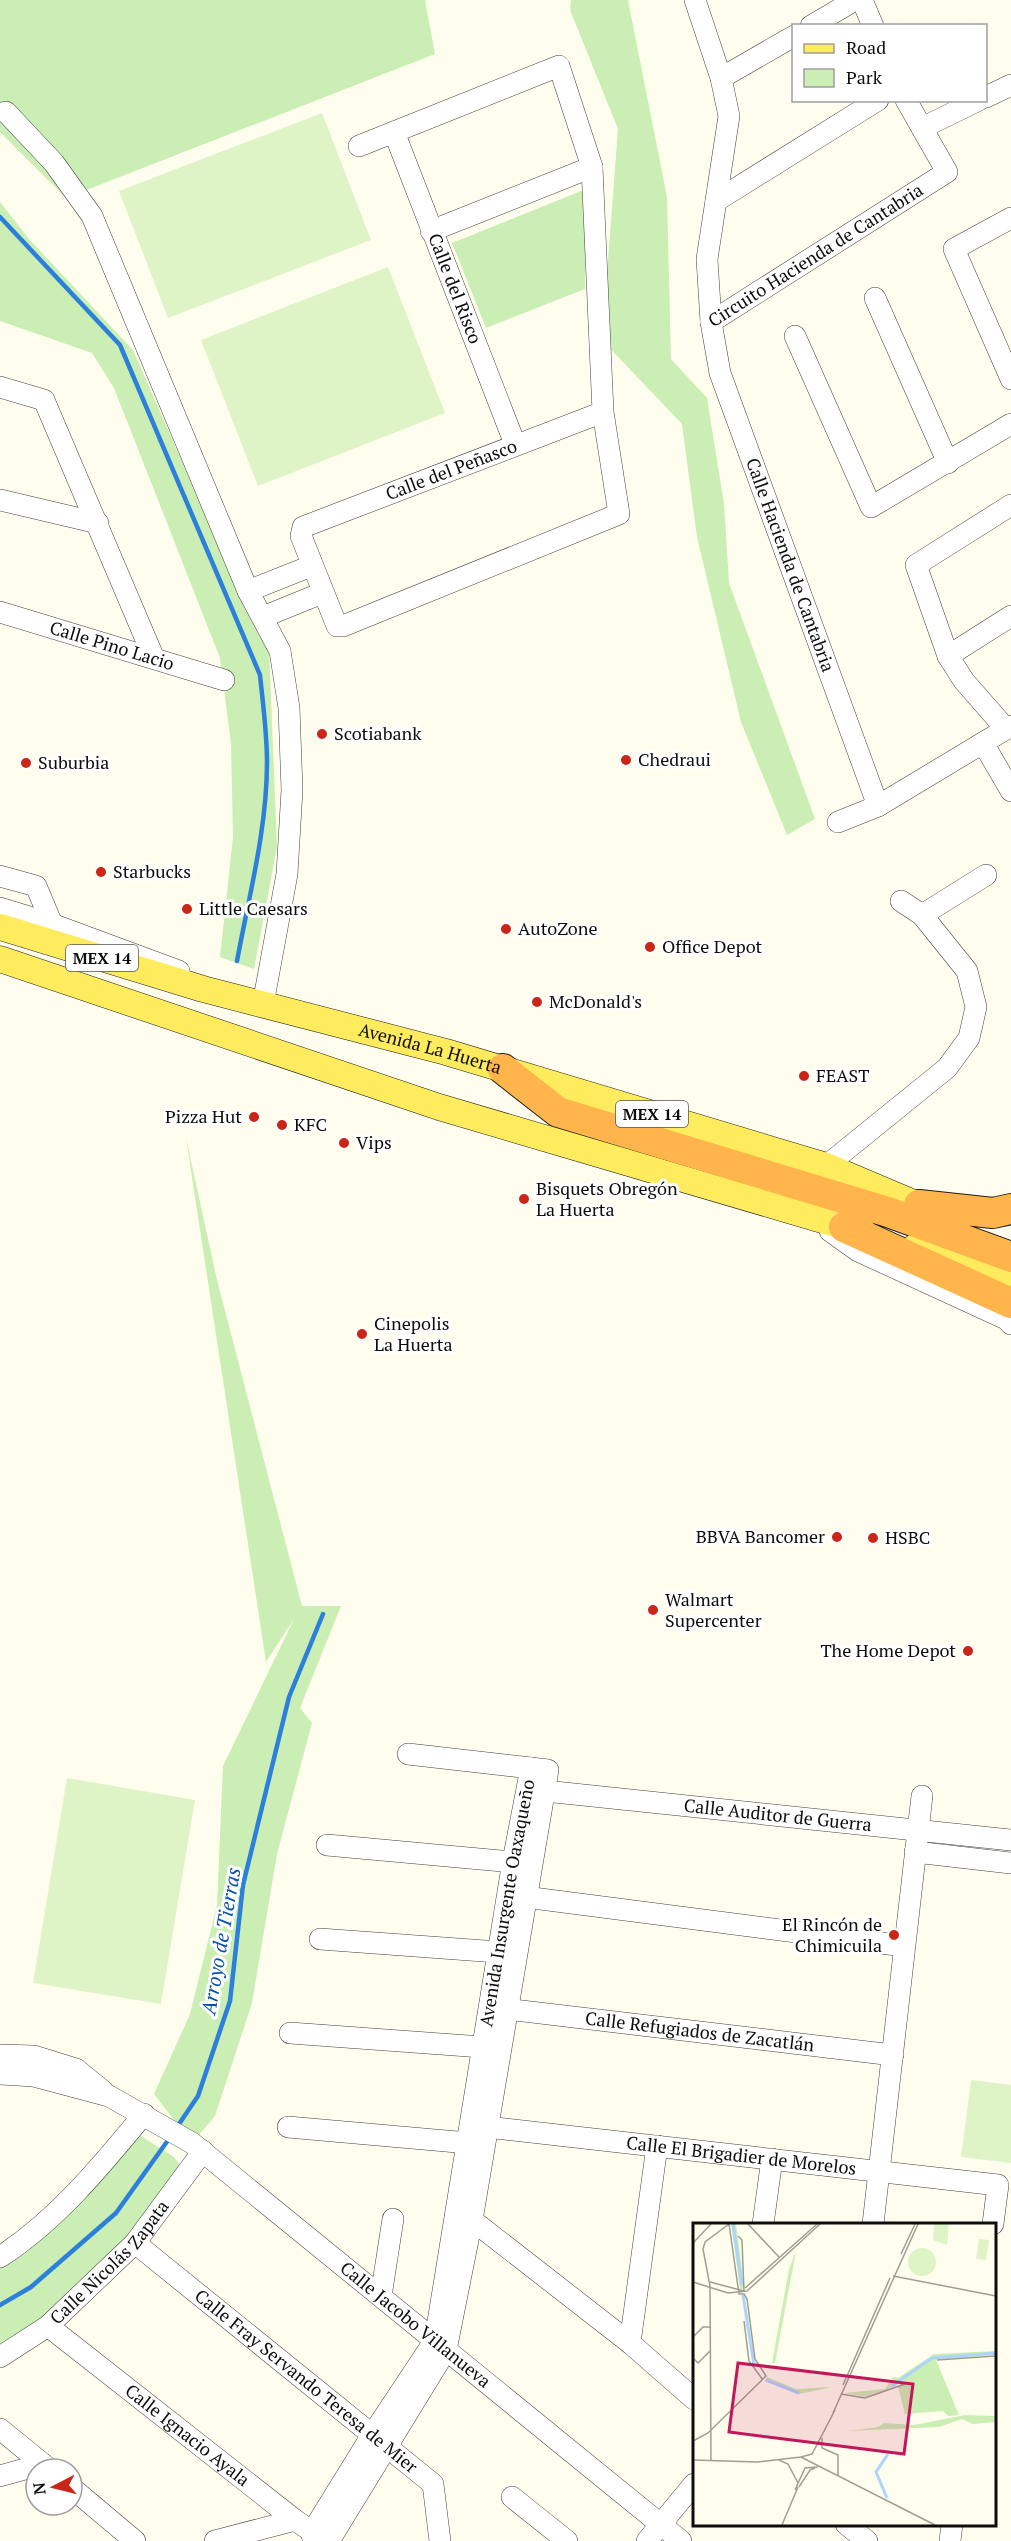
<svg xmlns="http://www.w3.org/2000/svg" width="1011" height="2541" viewBox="0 0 1011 2541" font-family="'PT Serif',serif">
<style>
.green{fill:#caeeb3}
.pitch{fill:#def4c6}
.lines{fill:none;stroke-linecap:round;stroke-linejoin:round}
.stream{stroke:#2c7fdb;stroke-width:4.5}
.minor-casing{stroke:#404040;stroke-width:22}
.major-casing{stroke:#1e1e1e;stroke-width:27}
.highway-casing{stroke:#1e1e1e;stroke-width:32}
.minor{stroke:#fff;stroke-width:21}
.major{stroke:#ffec5e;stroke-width:26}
.highway{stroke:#ffb44c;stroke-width:30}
.poi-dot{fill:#cb2517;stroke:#fff;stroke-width:2}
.labels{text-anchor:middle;stroke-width:6;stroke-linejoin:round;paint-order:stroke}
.shield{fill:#fff;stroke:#565656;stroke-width:1.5}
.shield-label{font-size:16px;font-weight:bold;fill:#0d0d0d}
.street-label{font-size:18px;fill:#0d0d0d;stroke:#fff}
.poi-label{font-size:18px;fill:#0d0d0d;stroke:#fff;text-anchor:start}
.water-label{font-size:20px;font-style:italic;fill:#0a51ac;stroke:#fff}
.inset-river{fill:none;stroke:#acd4fc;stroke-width:3}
.inset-road{fill:none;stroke:#9e9e94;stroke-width:1.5}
.view{fill:#c2185b;fill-opacity:0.15;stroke:#c2185b;stroke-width:3}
.inset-edge{fill:none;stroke:#0d0d0d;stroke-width:3}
</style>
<rect width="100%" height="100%" fill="#fffeee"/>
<path class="green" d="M0,0h425l10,54 -369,144 -66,-66z
M571,0h57l39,197 4,162 36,39 17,106 5,79 86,236 -28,16 -46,-113 -44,-185 -15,-113 -80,-84 16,-211 -48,-119z
M586,189l-1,100 -99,39 -34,-85z
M0,202l29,37 104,111 100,228 36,70 8,199 -23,122 -34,-12 13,-120 -2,-93 -11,-86 -106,-270 -22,-35 -92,-32z
M186,1138l31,142 85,326h39l-41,102 12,15 -35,131 -25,149 -37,113 -23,27 -38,-49 36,-80 27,-109 6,-139 71,-147 -28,43z
M138,2134l36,23 7,10 -52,74 -83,73 -46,32v-81z"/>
<path class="pitch" d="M322,113l49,127 -203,78 -49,-127z
M388,267l57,146 -187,73 -57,-146z
M67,1778l128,22 -34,204 -128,-21z
M971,2080l40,5v78l-50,-6z"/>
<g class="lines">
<path class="stream" d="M0,217l120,128 140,330c3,29 7,58 7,87 0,67 -18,134 -30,199
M177,2127l21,-31 32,-95 13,-116 46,-188 34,-83
M0,2305l31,-18 85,-74 55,-77"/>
<g class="minor-casing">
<g id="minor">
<path id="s1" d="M695,0l26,78 8,38 -22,143 4,63 9,51 158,433"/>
<path d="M862,0l11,26"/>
<path d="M811,26l44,-26"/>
<path d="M721,78l73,-42"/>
<path d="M986,97l25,-12"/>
<path d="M6,112l48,51 38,53 156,375 32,60 9,57 3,82 -5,84 -24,130"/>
<path d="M922,128l57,-28"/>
<path id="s2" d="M394,132l121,312"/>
<path id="s3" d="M359,146l200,-80 33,101 11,245 16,102 -276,112h-6l-36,-90 2,-9 300,-115"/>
<path d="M716,201l162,-101"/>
<path d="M1011,218l-57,31 57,130"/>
<path d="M431,231l161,-64"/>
<path d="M875,298l73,165"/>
<path id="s4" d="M711,322l236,-150 -41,-72"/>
<path d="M795,336l76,171 140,-83"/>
<path d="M0,387l44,13 109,256"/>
<path d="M0,500l98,23"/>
<path d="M248,591l63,-25"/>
<path id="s5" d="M0,612l224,68"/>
<path d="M263,617l59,-24"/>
<path d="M948,656l63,-40"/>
<path d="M1006,729l-42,-48 -16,-25 -32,-91 95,-60"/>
<path d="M983,743l28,48"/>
<path d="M838,822l40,-16 133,-80"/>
<path d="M0,876l36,10 16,38"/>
<path d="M0,908l52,16 127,47"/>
<path d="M922,915l64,-40"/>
<path d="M826,1166l121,-98 22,-30 7,-31 -9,-36 -45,-56 -21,-14"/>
<path d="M830,1231l28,20 148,68 5,5"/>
<path id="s6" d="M545,1791l466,49"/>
<path d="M327,1845l197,18"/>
<path d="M915,1852l96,11"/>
<path d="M525,1897l379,49"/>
<path d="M320,1939l192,14"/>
<path id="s7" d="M506,2009l387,46"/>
<path d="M290,2033l206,15"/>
<path d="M0,2055l34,1 42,13 27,22"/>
<path id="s8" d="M0,2074l34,2 75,20 83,47 489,398"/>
<path d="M288,2127l192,17"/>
<path id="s9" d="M487,2127l511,58 -5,39"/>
<path d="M472,2220l158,123 64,56"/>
<path d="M763,2224l9,-65"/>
<path d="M873,2224l49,-428"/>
<path id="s10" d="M135,2243l298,241 7,57"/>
<path d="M0,2257c57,-37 101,-91 144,-143"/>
<path d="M381,2296l12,-77"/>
<path id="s11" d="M48,2326l247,194 28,19"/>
<path d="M630,2343l27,-197"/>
<path id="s12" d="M0,2357l48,-31 87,-83 68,-92"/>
<path d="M0,2429l49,40"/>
<path d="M0,2476l43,-12"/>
<path d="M72,2488l63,53"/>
<path d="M512,2497l55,44"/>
<path d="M846,2524l21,17"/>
<path d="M215,2541l80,-21"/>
<path id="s13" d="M313,2541l-1,-9 60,-97 63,-95 78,-479 18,-93"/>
<path d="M329,2541l117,-191 26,-130 76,-450 -140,-16"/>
<path d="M647,2541l47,-57"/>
<path d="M950,2541l2,-17"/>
</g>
</g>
<g class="major-casing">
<g id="major">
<path id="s14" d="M0,927l203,62 243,63 380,114 111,47"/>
<path d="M0,959l439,148 424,125"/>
<path d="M915,1247l96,35"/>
</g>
</g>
<g class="highway-casing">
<path id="highway" d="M503,1069l55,43 330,100 123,45
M919,1205l74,8 18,-4
M844,1227l167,76"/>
</g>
<use href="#minor" class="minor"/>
<use href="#major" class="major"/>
<use href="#highway" class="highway"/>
</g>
<g class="poi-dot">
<circle cx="322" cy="734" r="6"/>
<circle cx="626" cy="760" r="6"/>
<circle cx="26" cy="763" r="6"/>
<circle cx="101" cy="872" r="6"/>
<circle cx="187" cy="909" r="6"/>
<circle cx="506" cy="929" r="6"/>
<circle cx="650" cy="947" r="6"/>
<circle cx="537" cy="1002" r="6"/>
<circle cx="804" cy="1076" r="6"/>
<circle cx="254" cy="1117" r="6"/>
<circle cx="282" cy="1125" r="6"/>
<circle cx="344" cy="1143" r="6"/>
<circle cx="524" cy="1199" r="6"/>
<circle cx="362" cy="1334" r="6"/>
<circle cx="837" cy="1537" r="6"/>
<circle cx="873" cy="1538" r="6"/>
<circle cx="653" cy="1610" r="6"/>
<circle cx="968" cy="1651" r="6"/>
<circle cx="894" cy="1935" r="6"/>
</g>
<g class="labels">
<g class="shield">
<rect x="66" y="945" width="72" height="26" rx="4.5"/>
<rect x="616" y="1101" width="72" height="26" rx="4.5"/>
</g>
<g class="shield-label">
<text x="102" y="964">MEX 14</text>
<text x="652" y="1120">MEX 14</text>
</g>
<g class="street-label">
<text dy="6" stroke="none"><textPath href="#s4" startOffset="124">Circuito Hacienda de Cantabria</textPath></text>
<text dy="6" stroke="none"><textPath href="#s2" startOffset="168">Calle del Risco</textPath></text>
<text dy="6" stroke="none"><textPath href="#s3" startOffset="1239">Calle del Peñasco</textPath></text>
<text dy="6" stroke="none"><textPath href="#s1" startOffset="585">Calle Hacienda de Cantabria</textPath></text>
<text dy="6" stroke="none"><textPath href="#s5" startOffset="117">Calle Pino Lacio</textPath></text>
<text dy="6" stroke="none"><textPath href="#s14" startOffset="447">Avenida La Huerta</textPath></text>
<text dy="6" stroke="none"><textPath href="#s6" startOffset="234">Calle Auditor de Guerra</textPath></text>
<text dy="6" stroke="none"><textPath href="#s13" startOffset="680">Avenida Insurgente Oaxaqueño</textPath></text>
<text dy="6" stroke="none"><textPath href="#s7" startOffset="195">Calle Refugiados de Zacatlán</textPath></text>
<text dy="6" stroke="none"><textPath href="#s9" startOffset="256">Calle El Brigadier de Morelos</textPath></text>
<text dy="6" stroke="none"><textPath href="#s12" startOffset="146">Calle Nicolás Zapata</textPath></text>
<text dy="6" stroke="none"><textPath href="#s8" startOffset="495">Calle Jacobo Villanueva</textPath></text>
<text dy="6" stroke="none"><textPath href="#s10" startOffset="220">Calle Fray Servando Teresa de Mier</textPath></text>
<text dy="6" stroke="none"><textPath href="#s11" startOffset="177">Calle Ignacio Ayala</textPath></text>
</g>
<g class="poi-label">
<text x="334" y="740">Scotiabank</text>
<text x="638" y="766">Chedraui</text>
<text x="38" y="769">Suburbia</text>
<text x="113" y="878">Starbucks</text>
<text x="199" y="915">Little Caesars</text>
<text x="518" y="935">AutoZone</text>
<text x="662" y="953">Office Depot</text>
<text x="549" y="1008">McDonald's</text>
<text x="816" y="1082">FEAST</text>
<text x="242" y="1123" text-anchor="end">Pizza Hut</text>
<text x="294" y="1131">KFC</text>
<text x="356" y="1149">Vips</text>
<text x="536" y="1195">Bisquets Obregón<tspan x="536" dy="21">La Huerta</tspan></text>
<text x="374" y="1330">Cinepolis<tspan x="374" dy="21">La Huerta</tspan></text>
<text x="825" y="1543" text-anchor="end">BBVA Bancomer</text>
<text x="885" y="1544">HSBC</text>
<text x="665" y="1606">Walmart<tspan x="665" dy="21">Supercenter</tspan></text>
<text x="956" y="1657" text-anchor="end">The Home Depot</text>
<text x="882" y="1931" text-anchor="end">El Rincón de<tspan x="882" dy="21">Chimicuila</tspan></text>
</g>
<g class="water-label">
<text transform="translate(221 1941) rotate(-80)" y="7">Arroyo de Tierras</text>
</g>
</g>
<g transform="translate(693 2223)">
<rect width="303" height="303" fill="#fffeee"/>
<path d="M38,1h5l4,29 4,35 -4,2zM103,28l-21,112h-3l17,-94zM303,128v4l-60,5 23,55 -11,1 -5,-5 -38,3 -7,-27 7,-9 -18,12 -21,7 -22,-4 41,-4 8,-12 5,1 36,-24zM74,154l29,12 37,-2 -34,7 -34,-13zM272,192l31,1v6l-23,2 -11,-5 -23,8 -91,4 30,-4 6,-4 30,2z" fill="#caeeb3"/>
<path d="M241,1h15l-2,21 -14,-5zM286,16l10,1 -3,20 -10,-1zM215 39a14 14 0 1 1 28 0a14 14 0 1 1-28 0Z" fill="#def4c6"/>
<path class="inset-river" d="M40,1l9,61M50,72l11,70M73,157l33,13M199,163l40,-28 64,-5M194,275l-11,-26 12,-18"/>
<path class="inset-road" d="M55,1l31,33M0,20l18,-19M208,31l14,-30M200,53l103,20M0,59l35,11 19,-2 73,-67M17,59l34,9 -2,-51 -4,-4M52,65l72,-64M51,98l5,40 14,19M0,114l10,-10h8M0,135l5,5 13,-13M244,137l59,-4M150,162l47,-107M148,171l24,4 40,-14M140,190l85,-189M129,215v10l16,7v20M0,218l15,-8 58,-57 -11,-17 -8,-60 -3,-5h-5l-10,-70M108,234l11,-3 23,-44M0,237l64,2 44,-5 134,68M86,237l9,4 10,19M18,238l-1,-175 -7,-37 2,-7 24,-18M106,264l11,-17 5,-2M102,267l10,-22 13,-1M89,302l16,-38"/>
<path class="view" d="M45,140l175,21 -9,70 -175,-22z"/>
<rect width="303" height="303" class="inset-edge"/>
</g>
<rect x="792" y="24" width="195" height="78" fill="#ffffff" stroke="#9e9e9e" stroke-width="1.5"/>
<rect x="804" y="44" width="30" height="9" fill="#ffec5e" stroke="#9e9e9e" stroke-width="1.5"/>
<text x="846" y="54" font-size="18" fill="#0d0d0d">Road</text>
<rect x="804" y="69" width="30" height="18" fill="#caeeb3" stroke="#9e9e9e" stroke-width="1.5"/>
<text x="846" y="84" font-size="18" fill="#0d0d0d">Park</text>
<g transform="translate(54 2487) rotate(263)"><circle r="28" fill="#ffffff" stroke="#9e9e9e" stroke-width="1.5"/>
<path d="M0-4.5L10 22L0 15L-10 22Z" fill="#cb2517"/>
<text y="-9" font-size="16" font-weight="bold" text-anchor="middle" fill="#0d0d0d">N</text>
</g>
</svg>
